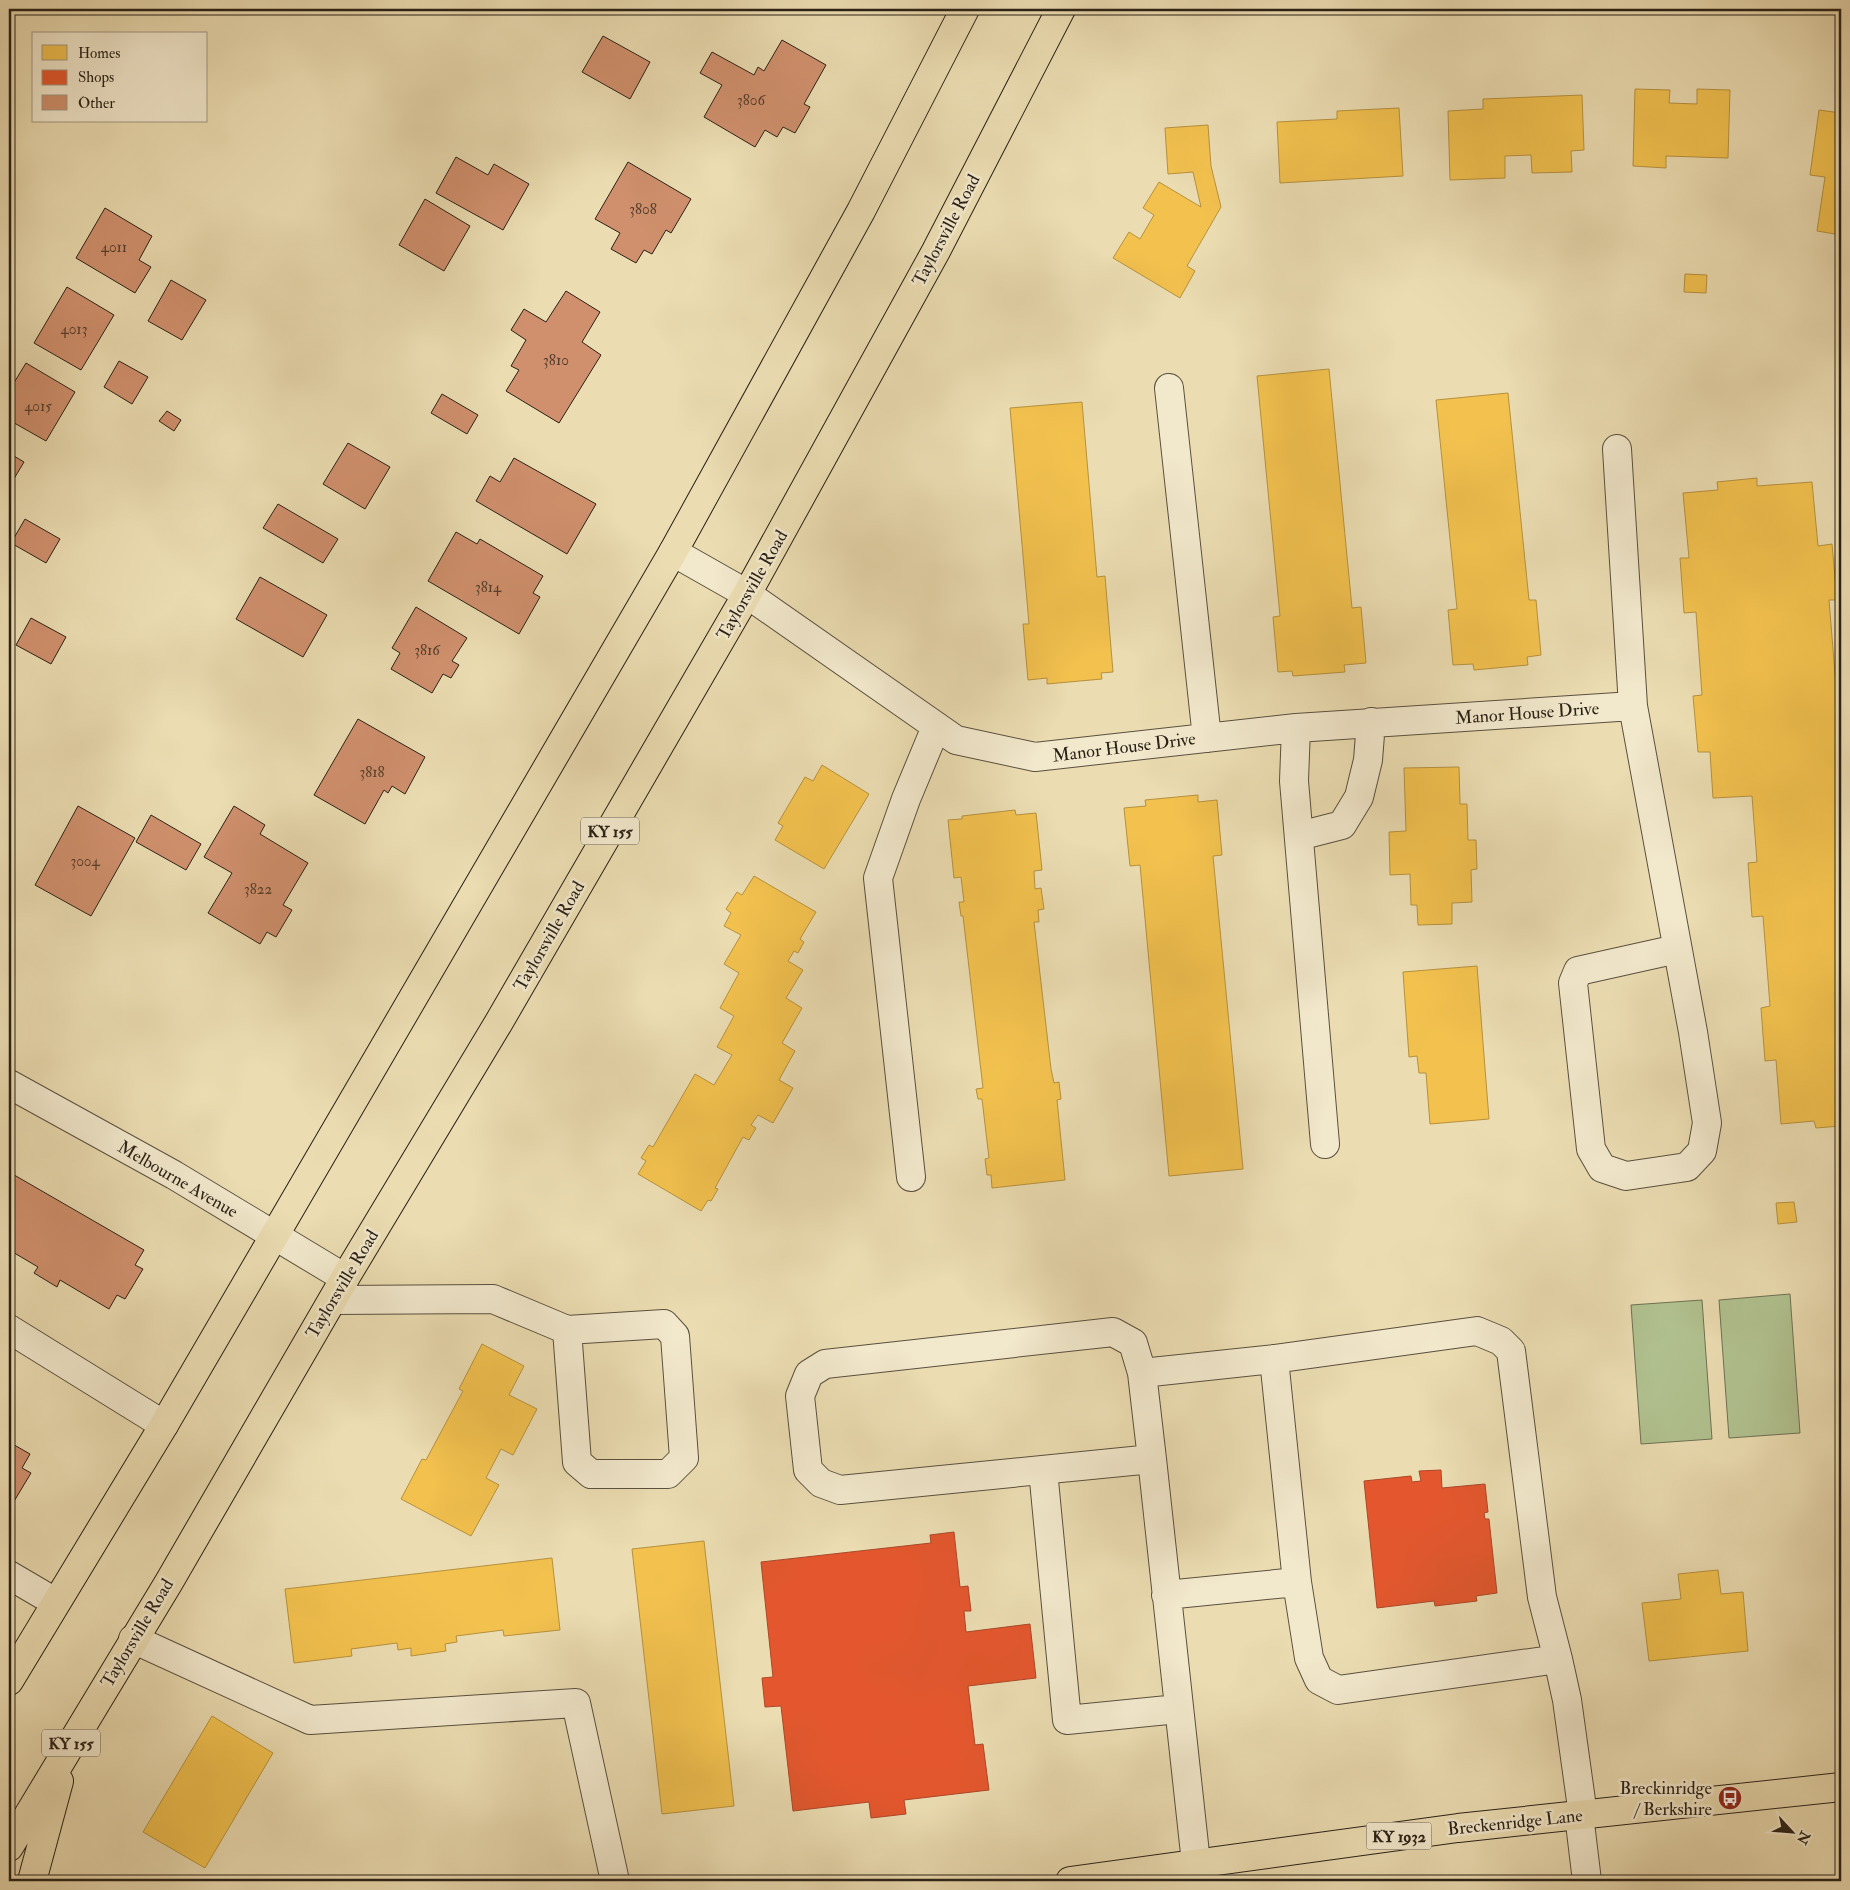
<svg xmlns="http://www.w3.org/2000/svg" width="1850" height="1890" viewBox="0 0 1850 1890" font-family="'IM FELL Double Pica',serif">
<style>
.green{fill:#b1c290;stroke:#6e7254}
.homes{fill:#f2c14e;stroke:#b6913e}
.shops{fill:#e4572e;stroke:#ac4727}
.building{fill:#d0906d;stroke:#2a2117}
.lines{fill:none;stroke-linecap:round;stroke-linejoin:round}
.minor-casing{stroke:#5a503e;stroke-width:30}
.major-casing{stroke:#2a2117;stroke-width:30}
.minor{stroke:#f2e8cc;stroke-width:28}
.major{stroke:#ebdcb1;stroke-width:28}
.labels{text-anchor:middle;stroke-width:5;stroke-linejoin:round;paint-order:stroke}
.number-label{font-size:15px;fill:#543d2c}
.shield{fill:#f2e8cc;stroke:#665d4d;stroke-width:1}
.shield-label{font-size:16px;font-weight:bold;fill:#2a2117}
.street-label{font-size:18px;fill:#2a2117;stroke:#f2e8cc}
.poi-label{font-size:18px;fill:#2a2117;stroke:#f2e8cc;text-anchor:end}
</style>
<rect width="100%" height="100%" fill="#ebdcb1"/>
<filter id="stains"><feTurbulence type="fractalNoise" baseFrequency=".004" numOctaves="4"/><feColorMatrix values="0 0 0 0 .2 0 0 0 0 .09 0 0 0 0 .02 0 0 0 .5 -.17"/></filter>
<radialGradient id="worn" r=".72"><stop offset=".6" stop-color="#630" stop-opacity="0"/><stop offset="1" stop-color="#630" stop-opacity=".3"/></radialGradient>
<path class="green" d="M1790,1294l10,139 -71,5 -10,-138z
M1702,1300l10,139 -71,5 -10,-139z"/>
<path class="homes" d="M1635,89l35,1 -1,13 28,1v-15l33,1 -2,68 -62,-2v12l-33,-2z
M1582,95l2,55 -13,1 1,21 -40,1 -1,-18 -26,1v22l-55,2 -2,-69 35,-2v-10z
M1399,108l4,68 -123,7 -3,-61 60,-3v-8z
M1819,110l22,3v122l-24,-4 8,-54 -15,-2z
M1208,125l3,41 10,41 -34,59 8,5 -15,27 -67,-40 16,-26 11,7 14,-24 -11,-7 16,-26 42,25 -8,-35 -25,2 -3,-46z
M1685,274l22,1 -1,18 -22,-1z
M1329,369l23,239 9,-1 5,56 -22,2 1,7 -52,4 -1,-5 -14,1 -5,-55 7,-1 -23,-240z
M1508,393l21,207h7l5,55 -14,2 1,8 -54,5 -1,-6 -20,1 -5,-55 9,-1 -21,-209z
M1082,402l15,175 8,-1 8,96 -12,1 1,6 -55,5v-6l-19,2 -5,-56h6l-19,-216z
M1757,478v8l55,-4 6,64 14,-2 5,56h-8l7,86 5,-1v441l-25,2 -2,-7 -33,3 -5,-64 -11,1 -4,-53 9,-2 -7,-90 -11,1 -4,-54 9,-1 -5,-66 -39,2 -3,-46h-12l-5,-56 9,-1 -6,-83 -12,1 -4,-55h9l-6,-65 35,-3 -1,-8z
M822,765l47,29 -45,75 -49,-29 8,-14 -5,-3 27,-46 8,4z
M1459,767l1,37h7l1,36h8l1,29 -6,1 1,32 -20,1v21l-34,1 -1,-20h-6l-1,-31 -20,1 -1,-43 17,-1 -2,-63z
M1198,795v7l19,-2 5,55 -9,1 30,313 -74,7 -29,-311 -10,1 -6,-58 22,-2 -1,-6z
M1015,810l1,5 20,-2 6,57 -8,1 1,18 6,-1 3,21 -6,1 1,12h-5l17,147 3,14 5,-1 2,17 -4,1 8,80 -73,8 -1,-13h-4l-2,-16 4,-1 -7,-59h-4l-2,-10 7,-1 -20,-172h-2l-2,-14h5l-3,-25 -7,1 -6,-58 14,-1v-3z
M754,876l62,36 -16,27 4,3 -6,11 -4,-2 -6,10 15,9 -17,28 16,10 -20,35 13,8 -16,29 14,8 -20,35 -15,-8 -7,10 5,3 -7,12 -6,-3 -28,51 3,1 -7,12 -3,-1 -7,11 -63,-37 8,-13 -5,-3 8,-13 4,2 42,-73 19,11 18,-30 -15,-8 17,-31 -14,-8 19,-35 -15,-9 17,-29 -17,-9 7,-13 -5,-4 11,-17 5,3z
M1477,966l12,153 -59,5 -4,-51h-7l-2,-17 -8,1 -6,-85z
M1794,1202l3,20 -19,2 -2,-21z
M482,1344l42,22 -15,29 28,14 -24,46 -12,-6 -15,29 13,7 -28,51 -70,-37 21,-40 4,1 37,-69 -4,-2z
M704,1541l30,265 -72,8 -30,-265z
M552,1558l8,72 -56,6 -1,-6 -47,6 1,6 -12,2 1,7 -35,5v-8l-13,2 -1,-7 -46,6 1,7 -58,7 -9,-74z
M1718,1570l3,24 22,-2 5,59 -99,10 -7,-58 39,-4 -3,-25z
M212,1716l61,37 -68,115 -62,-36z"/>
<path class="shops" d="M1441,1470l1,18 43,-4 3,28 -4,1 1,6h4l8,74 -21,3 1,5 -42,5 -1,-5 -57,7 -13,-127 47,-5 1,6 9,-1 -2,-10z
M954,1532l6,55 8,-1 3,25h-7l2,21 64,-8 6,54 -68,8 7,59 8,-1 6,46 -85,10 2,14 -35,4 -2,-16 -76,9 -12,-105 -16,1 -3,-29 11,-1 -12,-115 170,-19 -1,-8z"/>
<path class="building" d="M603,36l47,26 -20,37 -48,-27z
M782,40l44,25 -22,39 6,3 -15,26 -12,-6 -6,10 -12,-7 -10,17 -51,-30 18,-32 -22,-12 12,-21 42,23 4,-8 6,4z
M456,157l32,18 6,-11 35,20 -26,46 -67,-37z
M628,162l63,37 -20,34 -5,-3 -14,24 -8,-4 -8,13 -25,-14 9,-16 -25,-14z
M425,199l45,27 -26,45 -45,-26z
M105,208l47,28 -13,24 12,7 -16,26 -59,-35z
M171,280l35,20 -24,40 -34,-19z
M67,287l47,28 -33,55 -47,-27z
M566,291l34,21 -18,30 19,13 -42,68 -53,-32 13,-21 -8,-4 15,-26 -15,-10 13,-21 22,13z
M119,361l29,16 -16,27 -28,-17z
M26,363l49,29 -29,49 -37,-21v-35l3,1z
M442,394l36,21 -11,19 -36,-21z
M167,411l14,9 -7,11 -15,-10z
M348,443l42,24 -25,42 -42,-25z
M9,453l15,9 -15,25z
M514,458l82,46 -29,50 -91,-53 14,-25 10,6z
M278,504l60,35 -15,24 -60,-35z
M25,519l35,20 -14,24 -35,-20z
M456,532l21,12 3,-5 63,37 -10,17 7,4 -21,37 -91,-53z
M260,577l67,38 -24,42 -67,-38z
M416,607l51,31 -15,23 7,4 -8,13 -8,-4 -11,19 -41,-24 9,-16 -8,-5z
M31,618l35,19 -15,27 -35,-19z
M358,719l67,38 -20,37 -13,-8 -4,7 -4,-3 -19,34 -51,-29z
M78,806l57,32 -44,78 -56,-31z
M234,806l31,19 -5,9 48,29 -25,42 9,5 -16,27 -9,-5 -7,12 -52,-31 24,-40 -28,-16z
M151,815l50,29 -15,26 -50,-28z
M9,1172l135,78 -9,15 8,4 -18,30 -8,-4 -8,14 -49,-29 -3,7 -23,-14 4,-6 -27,-16 -2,5z
M9,1442l21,12 -8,14 9,5 -18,30 -4,-2z"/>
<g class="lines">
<g class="minor-casing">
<path id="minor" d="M1169,388l38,350
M1617,449l16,257 60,326 14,91 -5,28 -15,16 -61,9 -24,-8 -11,-19 -18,-166 5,-12 99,-22
M673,552l74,42 209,146 79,17 261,-29 337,-22
M1296,728l-2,53 31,363
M1299,836l43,-11 17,-28 9,-37 3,-38
M9,1084l165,91 171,103
M911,1177l-33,-299 28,-79 30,-72
M333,1300l160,-1 74,31 97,-6 11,12 9,122 -16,16h-77l-14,-12 -10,-132
M9,1329l155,96
M1274,1359l203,-28 24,10 10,10 31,246 16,62
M1142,1373l132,-14 23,223
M1152,1459l-10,-86 -9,-30 -20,-11 -288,32 -16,10 -9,22 8,74 13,13 19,7 312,-31 46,422
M1043,1470l24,250 111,-11
M9,1575l46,27
M1166,1595l131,-13 12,76 10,22 19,10 220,-31 9,41 16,115
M133,1639l177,81 266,-17 39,178
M1579,1815l8,66"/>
</g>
<g class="major-casing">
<path id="major" d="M9,1681l155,-256 509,-873 188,-341 104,-202
M9,1847l160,-265 176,-304 154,-256 248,-428 189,-343 125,-242
M32,1881l27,-100
M1070,1881l388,-53 383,-41"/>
</g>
<use href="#minor" class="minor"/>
<use href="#major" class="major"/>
</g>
<defs>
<g id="bus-disc" transform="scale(1.25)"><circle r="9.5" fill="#8f2418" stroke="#f2e8cc"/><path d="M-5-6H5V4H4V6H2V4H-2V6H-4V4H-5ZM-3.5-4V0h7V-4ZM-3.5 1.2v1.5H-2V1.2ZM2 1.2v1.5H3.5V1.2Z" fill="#fff"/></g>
</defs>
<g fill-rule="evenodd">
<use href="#bus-disc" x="1730" y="1798"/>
</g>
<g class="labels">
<g class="number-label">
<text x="751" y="105">3806</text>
<text x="643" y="214">3808</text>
<text x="114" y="252">4011</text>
<text x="74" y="334">4013</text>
<text x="556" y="365">3810</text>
<text x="38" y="411">4015</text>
<text x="488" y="592">3814</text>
<text x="427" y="655">3816</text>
<text x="372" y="777">3818</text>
<text x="85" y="866">3004</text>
<text x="258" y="894">3822</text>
</g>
<g class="shield">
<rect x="581" y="817.5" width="58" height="27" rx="4"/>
<rect x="42" y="1729.5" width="58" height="27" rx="4"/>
<rect x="1366.5" y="1822.5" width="65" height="27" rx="4"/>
</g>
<g class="shield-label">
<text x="610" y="837">KY 155</text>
<text x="71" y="1749">KY 155</text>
<text x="1399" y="1842">KY 1932</text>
</g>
<g class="street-label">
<text transform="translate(946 230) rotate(-62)" y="6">Taylorsville Road</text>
<text transform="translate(752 585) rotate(-60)" y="6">Taylorsville Road</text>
<text transform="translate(1527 713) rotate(-4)" y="6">Manor House Drive</text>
<text transform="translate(1124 747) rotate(-7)" y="6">Manor House Drive</text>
<text transform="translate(549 936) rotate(-60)" y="6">Taylorsville Road</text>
<text transform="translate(178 1179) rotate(30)" y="6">Melbourne Avenue</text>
<text transform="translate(342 1284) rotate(-59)" y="6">Taylorsville Road</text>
<text transform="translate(137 1633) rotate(-59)" y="6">Taylorsville Road</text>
<text transform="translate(1515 1822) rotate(-6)" y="6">Breckenridge Lane</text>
</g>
<g class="poi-label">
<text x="1712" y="1794">Breckinridge<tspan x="1712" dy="21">/ Berkshire</tspan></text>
</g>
</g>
<rect width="1850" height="1890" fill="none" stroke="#ebdcb1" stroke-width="30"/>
<rect x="10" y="10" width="1830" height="1870" fill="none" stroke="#2a2117" stroke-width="2.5"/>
<rect x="15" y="15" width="1820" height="1860" fill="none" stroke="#2a2117"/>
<rect x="32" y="32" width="175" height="90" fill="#f2e8cc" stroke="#a29884"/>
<rect x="42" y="45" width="25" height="15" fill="#f2c14e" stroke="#a29884"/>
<text x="78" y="58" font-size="15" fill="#2a2117">Homes</text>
<rect x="42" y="70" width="25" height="15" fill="#e4572e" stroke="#a29884"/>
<text x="78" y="82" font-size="15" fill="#2a2117">Shops</text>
<rect x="42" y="95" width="25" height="15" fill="#d0906d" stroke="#a29884"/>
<text x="78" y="108" font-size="15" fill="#2a2117">Other</text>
<g transform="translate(1792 1832) rotate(116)" stroke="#f2e8cc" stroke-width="4" paint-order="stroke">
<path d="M0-4L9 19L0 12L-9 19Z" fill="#2a2117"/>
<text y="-8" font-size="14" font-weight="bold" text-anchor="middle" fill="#2a2117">N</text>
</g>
<rect width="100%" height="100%" filter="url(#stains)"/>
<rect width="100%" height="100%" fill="url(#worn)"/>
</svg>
